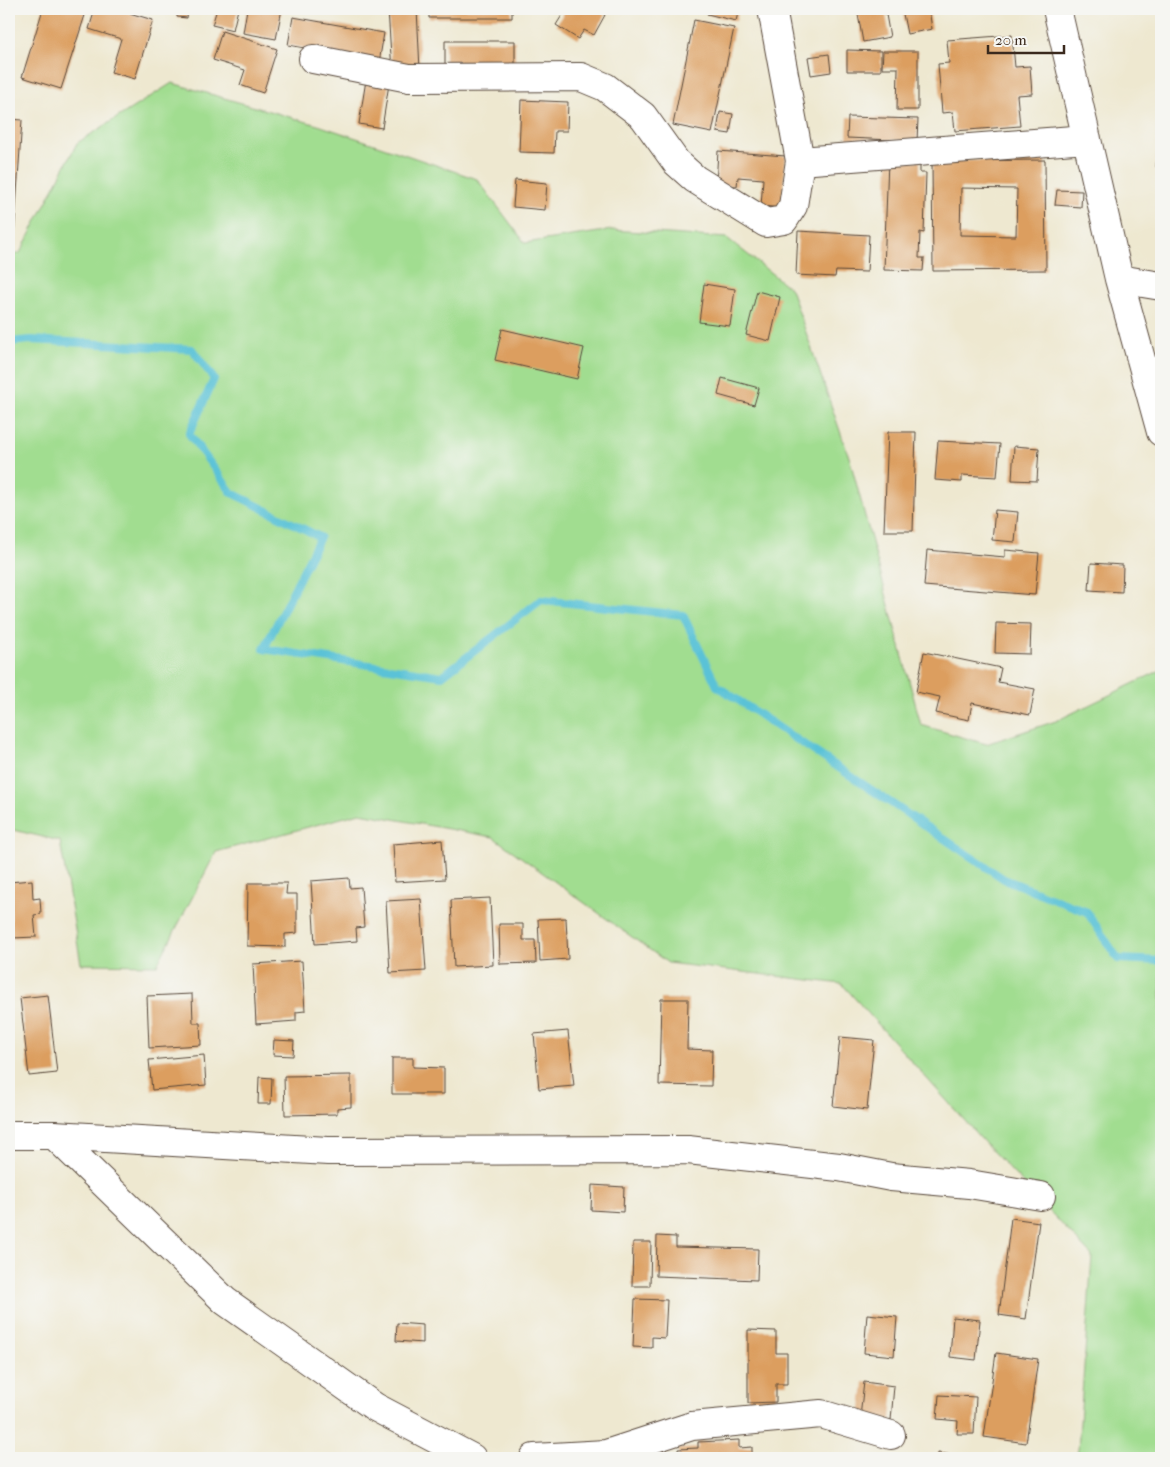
<svg xmlns="http://www.w3.org/2000/svg" width="1170" height="1467" viewBox="0 0 1170 1467" font-family="'IM FELL French Canon',serif">
<style>
.green{fill:#a1dd90;stroke:#6e8457}
.lines{fill:none;stroke-linecap:round;stroke-linejoin:round}
.stream{stroke:#5ac2d7;stroke-width:8}
.building{fill:#dc9e5e;fill-rule:evenodd}
.minor-casing{stroke:#564639;stroke-width:30}
.minor{stroke:#fff;stroke-width:28}
</style>
<rect width="100%" height="100%" fill="#f6f6f2"/>
<filter id="ink" filterUnits="userSpaceOnUse"><feTurbulence type="fractalNoise" baseFrequency=".02" numOctaves="2"/><feDisplacementMap in="SourceGraphic" scale="10" xChannelSelector="R" yChannelSelector="G"/><feConvolveMatrix kernelMatrix="1 2 1 2 8 2 1 2 1" color-interpolation-filters="sRGB"/></filter>
<filter id="wash" filterUnits="userSpaceOnUse"><feTurbulence type="fractalNoise" baseFrequency=".0096" numOctaves="4" result="noise"/><feDisplacementMap in="SourceGraphic" scale="20" xChannelSelector="R" yChannelSelector="G"/><feGaussianBlur stdDeviation="1.12" result="paint"/><feColorMatrix in="noise" values="0 0 0 0 0 0 0 0 0 0 0 0 0 0 0 0 0 1.4 0 .05"/><feComposite in="paint" operator="in"/></filter>
<g filter="url(#wash)">
<rect width="100%" height="100%" fill="#eee8d0"/>
<path class="green" d="M172,83l149,43 156,53 48,64 87,-13 115,8 64,51 59,171 71,265 65,19 70,-23 105,-51v788h-86l3,-8 14,-194 -109,-115 -141,-157 -174,-21 -175,-126 -133,-24 -144,39 -59,113 -76,-1 -21,-123 -51,-12v-573l11,-3 57,-110z"/>
<g class="lines">
<path class="stream" d="M9,342l22,-2 161,9 22,30 -25,55 43,59 88,44 -56,112 178,27 99,-76 142,15 34,71 287,193 83,33 31,47 43,2"/>
</g>
<g id="blocks">
<path class="building" d="M43,9h44l-26,80 -39,-12z
M95,9h21l37,11 -18,59 -24,-7 10,-33 -32,-10z
M177,9h11l-1,9 -10,-1z
M217,9h21l-5,21 -21,-5z
M247,9h35l-6,30 -33,-6z
M388,9h29l3,61 -28,2z
M429,9h83v9h-83z
M566,9h29l10,6 -11,20 -10,-5 -6,9 -22,-14z
M709,9h30l-3,12 -29,-7z
M857,9h28l5,28 -27,5z
M902,9h27l3,20 -25,5z
M293,17l91,16 -6,36 -28,-13 -62,-11z
M694,20l40,8 -22,105 -39,-8z
M222,31l55,18 -14,44 -23,-8 5,-15 -32,-10z
M1012,35l3,32 15,-1 2,28 -15,1 3,31 -65,5 -2,-19 -11,1 -4,-49 11,-1 -2,-23z
M445,41h70v29h-70z
M847,50l34,1v20h-34z
M883,51h35v59h-21l1,-42h-16z
M829,54l2,18 -20,3 -3,-18z
M366,80l23,4 -7,44 -23,-4z
M521,100l47,2 -1,29h-12l-1,22 -35,-1z
M720,112l13,2 -3,20 -13,-2z
M1160,115h1v52h-5z
M848,117l70,2 -1,22 -70,-3z
M9,119l13,1 -8,117 -5,-1z
M718,151l68,5 -4,52 -21,-2 2,-27 -25,-2 -1,9 -21,-1z
M888,160l32,1v12h6l-2,60 -4,-1 -1,26h5l-1,13 -39,-1z
M1045,160l1,110 -113,1 -1,-110zM961,188l56,1 -1,47 -56,-1z
M515,180l32,3 -2,27 -32,-3z
M1057,190l25,1 -1,16 -26,-2z
M798,231l71,4 -2,37 -31,-1 -1,6 -39,-2z
M704,284l31,5 -5,37 -31,-4z
M757,291l23,6 -10,44 -24,-6z
M502,329l82,19 -7,31 -82,-19z
M722,378l37,10 -5,17 -36,-10z
M888,432h28l-3,99h-29z
M938,441l62,3 -3,33 -35,-2v7l-27,-2z
M1014,446l25,2 -2,33 -25,-1z
M995,510l23,2 -3,30 -23,-2z
M927,550l78,7v-7l34,3 -4,42 -111,-9z
M1091,563l32,2 -1,27 -33,-2z
M996,623l35,1 -1,30 -35,-1z
M924,652l77,16 -3,14 37,7 -5,26 -58,-12 -3,17 -33,-7 4,-16 -24,-5z
M442,840l3,39 -50,3 -2,-38z
M349,878l1,10 11,-1 3,40 -8,1 1,13 -42,3 -4,-63z
M32,880l1,19 7,-1 1,16 -7,1 2,22 -24,1 -3,-56z
M248,883h39l-1,11h11v39l-12,1v13l-38,-1z
M490,898l3,67 -39,2 -3,-67z
M421,899l5,72 -36,2 -4,-72z
M566,918l2,41 -28,2 -2,-42z
M499,924h24v16h12l1,23 -36,1z
M302,961l3,50 -9,1v9l-40,3 -3,-60z
M192,994l1,29h7l1,22 -52,3 -2,-52z
M48,995l9,78 -28,3 -9,-78z
M661,999h27l-1,50 25,1 -1,36 -52,-1z
M568,1031l6,55 -35,3 -5,-55z
M840,1037l34,3 -7,70 -34,-4z
M274,1040l20,1 -1,15 -20,-1z
M204,1055l2,30 -54,5 -3,-30z
M392,1058h21v9l31,1v26h-52z
M351,1075v32l-14,1v6l-52,1 -1,-39z
M259,1077l13,1 -1,26h-13z
M592,1185l32,2 -1,25 -32,-2z
M1011,1218l28,4 -13,97 -27,-4z
M657,1236l19,1v10l82,2 -1,31 -101,-4z
M633,1242h18l-1,44h-18z
M635,1299l32,1 -2,38 -13,-1v11l-19,-1z
M867,1314l30,3 -3,39 -30,-3z
M953,1317l27,3 -4,40 -26,-3z
M397,1323l26,2v18l-27,-2z
M748,1330l28,1v22h11v31h-11v18l-28,1z
M996,1353l42,6 -12,84 -42,-6z
M864,1382l30,4 -3,34 -31,-3z
M939,1395l37,2 -2,37h-17l1,-13 -21,-2z
M739,1440v8l13,-1v11h-73l-1,-9 20,-1v-6z
M938,1453l30,4v1h-30z"/>
</g>
</g>
<g filter="url(#ink)">
<use href="#blocks" fill-opacity="0" stroke="#564639" stroke-width="1"/>
<g class="lines">
<g class="minor-casing">
<path id="minor" d="M1057,9l62,270 42,153
M313,59l96,19 172,-1 24,10 38,29 33,46 19,17 71,44 18,-3 9,-14 7,-45 -28,-152
M800,161l287,-22
M1119,279l42,7
M9,1135h45l274,16 360,-1 151,17 52,10 78,7 72,12
M54,1135l171,166 150,106 97,51
M534,1458l72,-4 86,-28 129,-12 70,21"/>
</g>
<use href="#minor" class="minor"/>
</g>
</g>
<rect width="1170" height="1467" fill="none" stroke="#f6f6f2" stroke-width="30"/>
<path d="M988 45v8h76v-8" fill="none" stroke="#3b2a1e" stroke-width="2.5"/>
<text x="995" y="45" font-size="15" fill="#3b2a1e" stroke="#f6f6f2" stroke-width="4" paint-order="stroke">20 m</text>
</svg>
